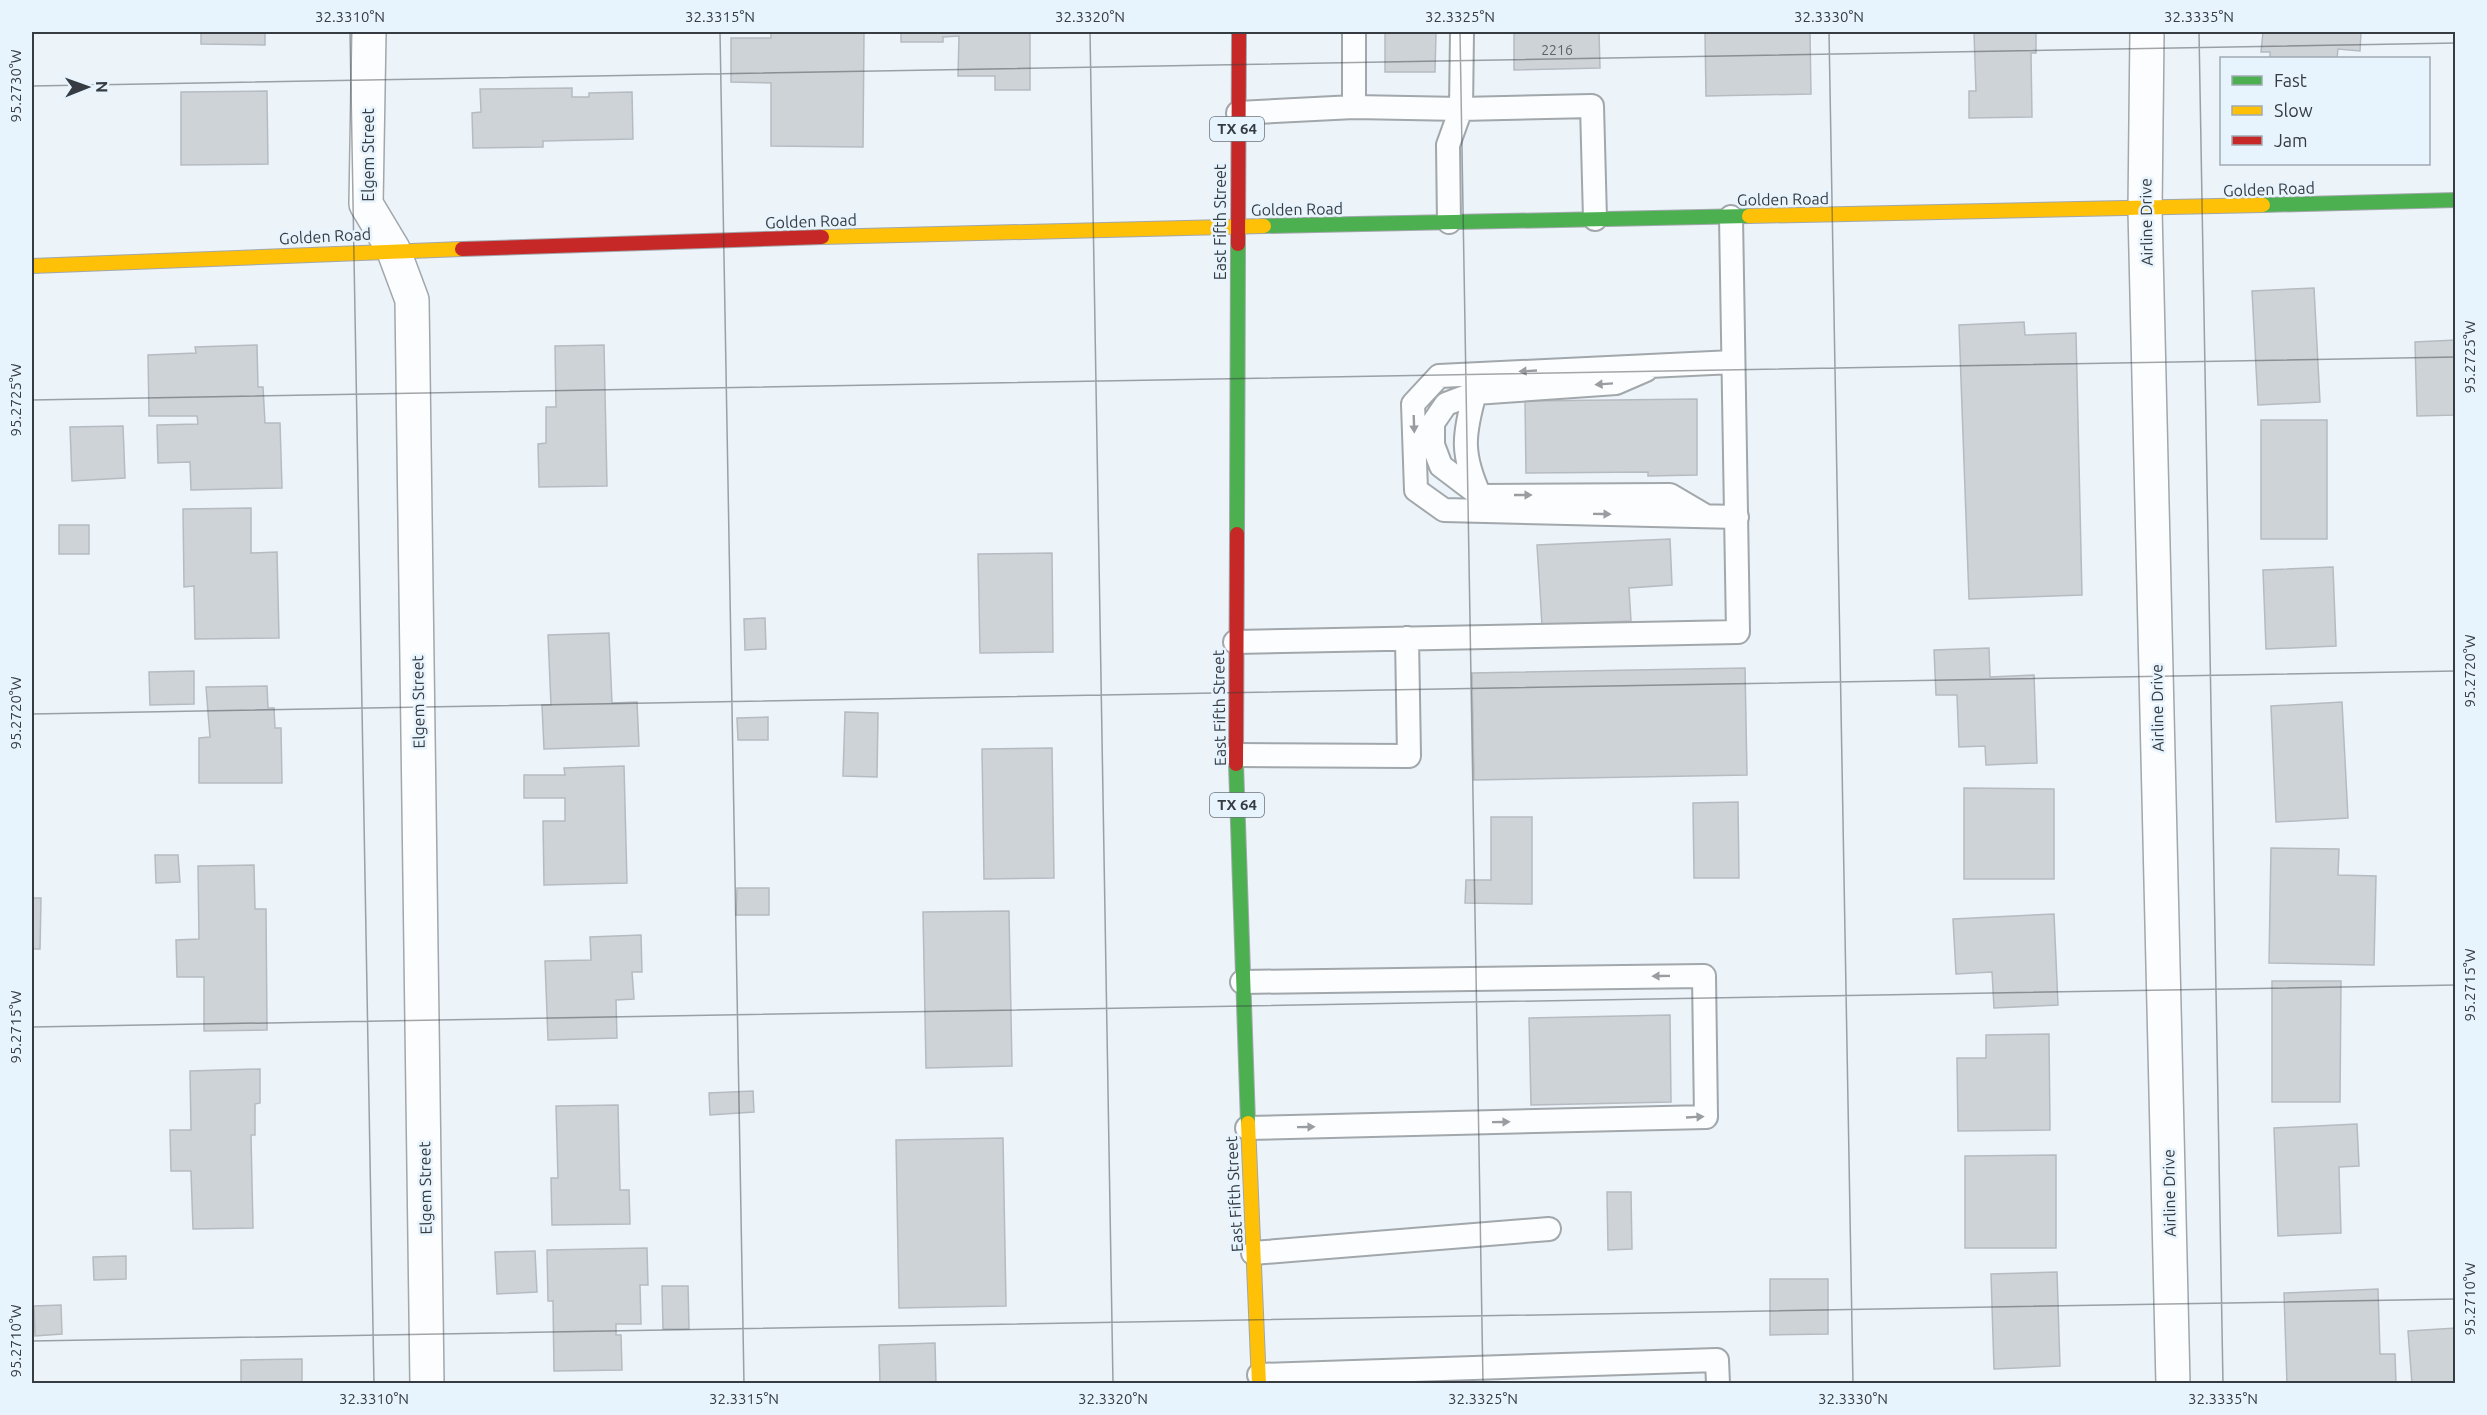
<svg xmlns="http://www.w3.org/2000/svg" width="2487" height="1415" viewBox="0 0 2487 1415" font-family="Ubuntu,sans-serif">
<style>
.building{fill:#ced3d8;stroke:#b6bbc1;stroke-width:1.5}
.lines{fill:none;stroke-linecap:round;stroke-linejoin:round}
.lane-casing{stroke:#a1a7ab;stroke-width:26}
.street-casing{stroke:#a1a7ab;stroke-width:36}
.fast-casing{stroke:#a1a7ab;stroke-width:16}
.slow-casing{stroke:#a1a7ab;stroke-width:16}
.jam-casing{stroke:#a1a7ab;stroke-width:16}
.lane{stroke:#fcfdfe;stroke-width:22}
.street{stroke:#fcfdfe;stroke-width:33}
.fast{stroke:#4caf50;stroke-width:14}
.slow{stroke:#ffc107;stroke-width:14}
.jam{stroke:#c62828;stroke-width:14}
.oneway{fill:#999ca0}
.ticks{fill:none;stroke:#363c42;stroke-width:1.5;stroke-opacity:0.45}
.labels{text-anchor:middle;stroke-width:5;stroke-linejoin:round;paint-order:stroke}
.number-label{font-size:14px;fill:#5c6268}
.shield{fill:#e7f4fe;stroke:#6b737a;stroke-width:1.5}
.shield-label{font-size:15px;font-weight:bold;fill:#363c42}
.street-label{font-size:16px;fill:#363c42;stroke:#e7f4fe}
.neatline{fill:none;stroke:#363c42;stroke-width:2}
.ticks-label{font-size:15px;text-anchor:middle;fill:#363c42}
</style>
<rect width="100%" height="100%" fill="#ecf3f9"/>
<path class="building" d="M201,32h64v13l-64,-1z
M771,32h93l-1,115 -92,-1v-63l-40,-1v-44h40z
M901,32h129v58h-35v-14h-37l1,-40 -16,1v5h-42z
M1385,32h51l-1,40h-50z
M1514,32h85l1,36 -86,2z
M1705,32h105l1,62 -105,2z
M1974,32h62v21h-5l1,64 -63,1v-27h7z
M2263,32h98l-1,19 -22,-2 -1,9h-67v-6h-9z
M572,88v9h17v-4l43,-1 1,47 -90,2v6l-70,1 -1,-35 9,-1 -1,-23z
M267,91l1,73 -87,1v-73z
M2314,288l6,114 -62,3 -6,-114z
M2024,322l1,13 51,-2 6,262 -113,4 -10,-274z
M2456,340v75l-39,1 -2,-74z
M257,345l1,42h5l2,36h15l2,65 -91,2 -1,-28 -32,1 -1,-38 41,-1 -1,-8h-48l-1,-61 48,-2 -1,-6z
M604,345l3,141 -68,1 -1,-43 8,-1v-36h10l-1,-61z
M1697,399v76l-49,1v-4l-122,1 -1,-72z
M2261,420h66v119h-66z
M123,426l2,52 -53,3 -2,-54z
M251,508v45l26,-1 2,86 -84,1 -1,-53 -10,1 -1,-78z
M59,525h30v29h-30z
M1670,539l2,46 -43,3 2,33 -89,4 -5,-80z
M1052,553l1,99 -73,1 -2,-99z
M2333,567l3,79 -70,3 -3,-79z
M765,618l1,31 -21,1 -1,-31z
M609,633l3,70 25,-1 2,44 -95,3 -2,-44h9l-3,-70z
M1989,648l1,29 44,-2 3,88 -51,2 -1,-19 -26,1 -2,-52h-21l-2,-45z
M1745,668l2,107 -273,5 -2,-107z
M194,671v33l-44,1 -1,-33z
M267,686l1,22h6l1,20h6l1,55h-83v-45l11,-1 -4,-50z
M2342,702l6,116 -72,4 -5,-116z
M845,712l33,1 -1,64 -34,-1z
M768,717v23h-30l-1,-22z
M1052,748l2,130 -70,1 -2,-130z
M624,766l3,117 -83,2 -1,-64h22v-23h-41v-23h41l-1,-7z
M1964,788l90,1v90h-90z
M1738,802l1,76h-45l-1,-75z
M1491,817h41v87l-67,-1 1,-23h25z
M2271,848l68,1 -1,26 38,1 -2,89 -105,-2z
M155,855h23l2,27 -24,1z
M254,865l1,44h11l1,121 -63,1v-54h-27l-1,-37 23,-1 -1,-73z
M737,888h32v27h-33z
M32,898h9l-1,51h-8z
M1009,911l3,155 -86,2 -3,-156z
M2054,914l4,91 -64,3 -2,-36 -36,2 -3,-55z
M641,935l1,37h-10l2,27 -18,1 1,38 -69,2 -3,-79 46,-1 -1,-23z
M2272,981h69l-1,121h-68z
M1670,1015l1,87 -140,3 -2,-87z
M2049,1034l1,96 -92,1 -1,-73h29v-23z
M260,1069v34l-5,1v31h-4l2,93 -60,1 -2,-58h-20l-1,-41h21l-1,-59z
M753,1091l1,21 -44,3 -1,-22z
M618,1105l2,85h9l1,34 -78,1 -1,-47h7l-2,-72z
M2357,1124l2,42 -20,1 2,66 -63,3 -4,-108z
M1003,1138l3,168 -107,2 -3,-168z
M2056,1155v93h-91v-92z
M1607,1192h24l1,57 -24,1z
M647,1248l1,37h-8l1,39h-25v11h5l1,35 -68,1 -1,-70h-5l-1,-51z
M535,1251l2,41 -40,2 -2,-42z
M126,1256v23l-32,1 -1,-23z
M2057,1272l3,94 -66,3 -3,-95z
M1770,1279h58v55l-58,1z
M662,1286h26l1,43h-26z
M2378,1289l2,65h15l1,30h-109l-3,-91z
M61,1305l1,29 -27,2 -1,-30z
M2456,1328v54l-44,2 -4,-53z
M935,1343l1,41h-56l-1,-39z
M302,1359v25h-61v-24z"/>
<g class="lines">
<g class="lane-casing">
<path id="lane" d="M1354,107v-75
M1238,113l116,-6 107,2 131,-3 3,113
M1449,222l-1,-77 13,-36 1,-77
M1733,362l-294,14 -26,28 3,86 28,20 293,7
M1646,370l-30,13 -141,10c-12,43 -14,61 5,103l190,-1 34,20
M1475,393l-29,11 -13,19v22l8,21 37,28
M1235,642l503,-10 -7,-415
M1236,755l173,1 -2,-118
M1242,982l462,-6 2,141 -459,11
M1253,1253l296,-24
M1259,1375l458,-15 1,24"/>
</g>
<g class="street-casing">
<path id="street" d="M369,32l-3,172 27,45 19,51 15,1084
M2147,32l-2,178 28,1174"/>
</g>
<g class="fast-casing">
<path id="fast" d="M2263,205l193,-5
M1264,226l485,-10
M1237,534l1,-290
M1236,764l12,359"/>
</g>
<g class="slow-casing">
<path id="slow" d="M1749,216l514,-11
M822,237l442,-11
M32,266l430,-17
M1248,1123l11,261"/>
</g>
<g class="jam-casing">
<path id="jam" d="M1238,244l1,-212
M462,249l360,-12
M1236,764l1,-230"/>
</g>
<use href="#lane" class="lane"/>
<use href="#street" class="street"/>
<use href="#fast" class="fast"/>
<use href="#slow" class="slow"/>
<use href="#jam" class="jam"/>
</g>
<defs><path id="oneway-solid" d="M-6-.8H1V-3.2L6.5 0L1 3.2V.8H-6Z" transform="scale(1.5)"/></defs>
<g class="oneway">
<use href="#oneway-solid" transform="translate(1528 371) rotate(177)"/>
<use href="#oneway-solid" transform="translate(1604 384) rotate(176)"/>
<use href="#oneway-solid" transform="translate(1414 424) rotate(88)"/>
<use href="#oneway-solid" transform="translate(1523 495)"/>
<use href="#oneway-solid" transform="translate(1602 514) rotate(1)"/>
<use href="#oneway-solid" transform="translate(1661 976) rotate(179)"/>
<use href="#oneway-solid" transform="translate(1695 1117) rotate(-3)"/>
<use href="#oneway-solid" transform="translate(1501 1122) rotate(-1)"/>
<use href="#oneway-solid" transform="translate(1306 1127) rotate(-1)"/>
</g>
<path class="ticks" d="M350,32l24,1352M720,32l24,1352M1090,32l23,1352M1460,32l23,1352M1829,32l24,1352M2199,32l24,1352M32,86l2424,-43M32,400l2424,-43M32,714l2424,-43M32,1027l2424,-42M32,1341l2424,-42"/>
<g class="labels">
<g class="number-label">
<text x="1557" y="55">2216</text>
</g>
<g class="shield">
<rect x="1210" y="117" width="54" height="24" rx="4.5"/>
<rect x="1210" y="793" width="54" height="24" rx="4.5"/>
</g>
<g class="shield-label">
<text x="1237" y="134">TX 64</text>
<text x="1237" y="810">TX 64</text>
</g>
<g class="street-label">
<text transform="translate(368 155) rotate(-90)" y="6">Elgem Street</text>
<text transform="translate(2269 189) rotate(-2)" y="6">Golden Road</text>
<text transform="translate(1783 199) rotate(-1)" y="6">Golden Road</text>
<text transform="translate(1297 209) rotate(-1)" y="6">Golden Road</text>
<text transform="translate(811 221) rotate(-2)" y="6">Golden Road</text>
<text transform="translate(1220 222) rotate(-90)" y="6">East Fifth Street</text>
<text transform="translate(2146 222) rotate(-91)" y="6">Airline Drive</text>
<text transform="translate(325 236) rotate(-3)" y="6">Golden Road</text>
<text transform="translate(418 702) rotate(-91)" y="6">Elgem Street</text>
<text transform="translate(1219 708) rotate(-91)" y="6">East Fifth Street</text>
<text transform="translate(2157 708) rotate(-91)" y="6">Airline Drive</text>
<text transform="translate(425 1188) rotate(-91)" y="6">Elgem Street</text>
<text transform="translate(2169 1193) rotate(-91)" y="6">Airline Drive</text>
<text transform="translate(1234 1194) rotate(-93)" y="6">East Fifth Street</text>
</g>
</g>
<rect width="2487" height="1415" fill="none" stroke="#e7f4fe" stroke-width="66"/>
<rect x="2220" y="57" width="210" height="108" fill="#e7f4fe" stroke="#a0aab3" stroke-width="1.5"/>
<rect x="2232" y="76" width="30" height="9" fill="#4caf50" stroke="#a0aab3" stroke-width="1.5"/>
<text x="2274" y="87" font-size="18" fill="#363c42">Fast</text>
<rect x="2232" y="106" width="30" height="9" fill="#ffc107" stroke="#a0aab3" stroke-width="1.5"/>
<text x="2274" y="117" font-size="18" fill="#363c42">Slow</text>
<rect x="2232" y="136" width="30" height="9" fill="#c62828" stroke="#a0aab3" stroke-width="1.5"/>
<text x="2274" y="147" font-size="18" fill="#363c42">Jam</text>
<g transform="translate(87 87) rotate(89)" stroke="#e7f4fe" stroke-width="4.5" paint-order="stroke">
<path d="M0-4.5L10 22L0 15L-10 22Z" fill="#363c42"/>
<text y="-9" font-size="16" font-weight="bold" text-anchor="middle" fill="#363c42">N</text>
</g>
<rect x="33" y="33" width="2421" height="1349" class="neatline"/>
<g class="ticks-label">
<text x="350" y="22">32.3310°N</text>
<text x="720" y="22">32.3315°N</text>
<text x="1090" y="22">32.3320°N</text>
<text x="1460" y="22">32.3325°N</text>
<text x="1829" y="22">32.3330°N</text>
<text x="2199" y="22">32.3335°N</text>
<text transform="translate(16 86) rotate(-90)" y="5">95.2730°W</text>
<text transform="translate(2470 357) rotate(-90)" y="5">95.2725°W</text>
<text transform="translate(16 400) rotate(-90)" y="5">95.2725°W</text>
<text transform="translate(2470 671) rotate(-90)" y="5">95.2720°W</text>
<text transform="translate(16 713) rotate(-90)" y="5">95.2720°W</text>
<text transform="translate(2470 985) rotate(-90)" y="5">95.2715°W</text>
<text transform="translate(16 1027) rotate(-90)" y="5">95.2715°W</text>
<text transform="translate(2470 1299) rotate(-90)" y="5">95.2710°W</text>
<text transform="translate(16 1341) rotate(-90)" y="5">95.2710°W</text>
<text x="374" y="1404">32.3310°N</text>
<text x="744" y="1404">32.3315°N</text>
<text x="1113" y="1404">32.3320°N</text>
<text x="1483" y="1404">32.3325°N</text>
<text x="1853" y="1404">32.3330°N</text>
<text x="2223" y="1404">32.3335°N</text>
</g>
</svg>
